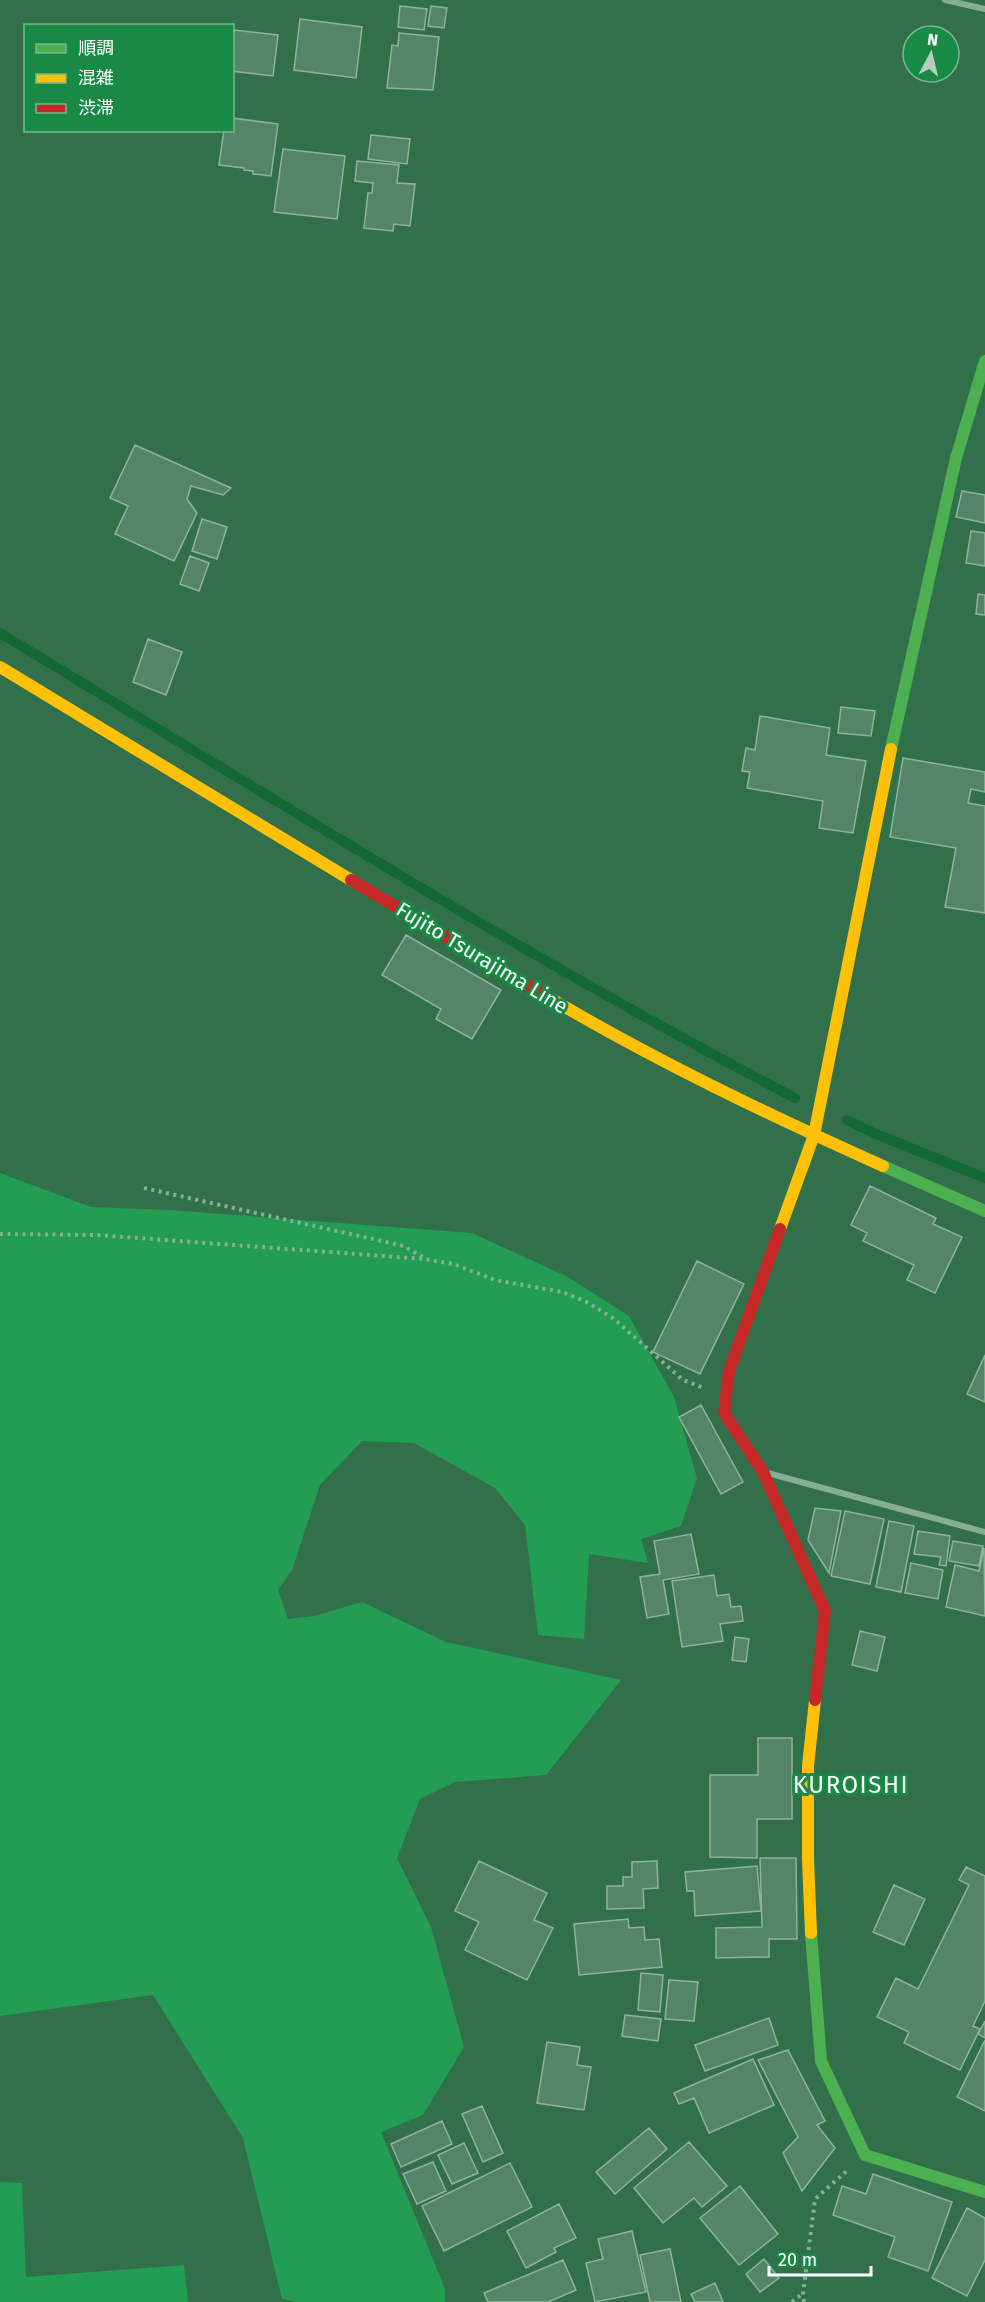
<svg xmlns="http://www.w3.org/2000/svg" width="985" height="2302" viewBox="0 0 985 2302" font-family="'Fira Sans','Noto Sans JP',sans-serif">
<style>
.green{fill:#229d51}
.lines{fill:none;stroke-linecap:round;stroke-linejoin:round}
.stream{stroke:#126935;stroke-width:10}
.building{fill:#558568;stroke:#8db39c;stroke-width:1.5}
.path{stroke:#86ae96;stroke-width:4;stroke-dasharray:3 4.5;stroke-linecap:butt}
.street{stroke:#86ae96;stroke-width:6}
.fast{stroke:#4caf50;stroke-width:12}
.slow{stroke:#ffc107;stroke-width:12}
.jam{stroke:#c62828;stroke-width:12}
.labels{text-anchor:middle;stroke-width:6;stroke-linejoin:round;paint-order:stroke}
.street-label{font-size:21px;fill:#fff;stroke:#188a45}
.quarter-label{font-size:24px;letter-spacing:1.5px;fill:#fff;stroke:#188a45}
</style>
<rect width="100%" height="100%" fill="#32704b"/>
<path class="green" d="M0,1173l91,34 78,3 303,23 94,43 63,40 45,81 23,81 -16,48 -40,13 7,24 -59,-9 -5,85 -46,-4 -13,-110 -30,-37 -81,-45 -52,-2 -42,44 -28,85 -14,20 10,29 26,-3 48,-14 84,40 175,38 -75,95 -91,7 -35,17 -23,59 34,69 33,120 -41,68 -42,17 64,157v13h-148l-15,-3 -39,-161 -90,-143 -153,21z
M0,2182l22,1 4,94 158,-12 4,37h-188z"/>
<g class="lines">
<path class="stream" d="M0,633c263,159 523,323 795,465
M847,1120l29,14 109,44"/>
</g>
<path class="building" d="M400,6l27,3 -3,21 -26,-3z
M431,6l16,2 -3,20 -16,-2z
M300,19l62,8 -6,51 -62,-8z
M234,30l44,5 -5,41 -41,-5z
M399,33l40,4 -6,53 -46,-2 5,-43 6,1z
M232,118l46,6 -7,52 -18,-2v-3l-9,-1v-2l-25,-3 5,-35h8z
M371,135l39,4 -3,25 -39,-5z
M283,149l62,7 -8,63 -63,-7z
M357,161l42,4 -2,18 18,1 -5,42 -16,-2 -1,7 -29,-3 4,-35h4l1,-10 -18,-2z
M135,445l96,43 -8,7 -32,-9 -4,13 10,14 -23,48 -59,-27 13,-28 -18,-8z
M962,491l23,4v28l-29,-6z
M202,519l25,8 -10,32 -25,-8z
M971,531l14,2v33l-19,-3z
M190,556l19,7 -10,28 -19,-7z
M978,594l7,1v20l-9,-1z
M148,639l34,13 -16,43 -33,-13z
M841,707l34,4 -4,25 -33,-3z
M760,716l70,12 -4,27 40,6 -13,72 -34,-5 4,-27 -76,-13 3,-16 -8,-1 4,-23 9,2z
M903,758l82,14v20l-14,-3 -3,14 17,3v107l-40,-6 11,-59 -66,-11z
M406,935l95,55 -29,49 -36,-20 5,-10 -59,-34z
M870,1186l66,32 -3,6 29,13 -27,56 -28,-13 7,-15 -51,-24 4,-8 -16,-8z
M697,1261l47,23 -44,90 -47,-22z
M985,1355v47l-18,-8z
M701,1405l42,77 -22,12 -42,-77z
M815,1508l26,3 -12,62 -21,-33z
M845,1511l39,8 -14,65 -39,-8z
M889,1521l25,5 -13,66 -25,-5z
M918,1531l32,5 -4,30 -7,-1 2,-8 -27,-3z
M691,1534l8,40 -36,6 6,34 -22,4 -7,-41 20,-3 -6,-33z
M953,1541l30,5 -4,20 -30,-5z
M984,1548l1,68 -39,-9 9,-42 24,6z
M911,1563l32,7 -5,29 -33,-6z
M714,1575l3,21 12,-2 2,13 10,-1 2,15 -23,3 3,17 -41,6 -10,-66z
M860,1631l25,6 -8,34 -25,-6z
M735,1637l14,2 -3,23 -14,-2z
M758,1738h34v81h-35v39l-47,-1v-82h48z
M760,1858h36l1,81h-28v18l-53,1v-30l46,-1z
M479,1861l68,32 -13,27 19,8 -26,52 -62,-30 14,-28 -24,-11z
M657,1861l1,27 -15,1 1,19 -37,1v-23h16v-9h9v-15z
M757,1866l4,45 -66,5 -1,-25h-7l-2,-19z
M966,1867l19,9v125l-12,25 7,3 -20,41 -56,-27 5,-11 -32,-15 19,-39 22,11 51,-104 -10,-5z
M894,1885l31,14 -21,46 -31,-13z
M628,1919l1,9 15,-1 1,13 14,-1 3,28 -83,8 -5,-51z
M641,1973l22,2 -3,37 -22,-2z
M669,1980l29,2 -4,39 -29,-2z
M625,2015l36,4 -3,22 -36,-5z
M769,2018l9,27 -73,26 -10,-26z
M985,2021v17l-7,-4z
M985,2040v71l-28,-14z
M547,2042l33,5 -3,18 14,2 -7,43 -47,-7z
M788,2050l37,71 -8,4 18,23 -33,43 -19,-38 15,-16 -40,-77z
M753,2059l21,46 -65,28 -15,-35 -15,6 -5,-11z
M482,2106l21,47 -20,9 -21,-48z
M442,2121l10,23 -51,23 -10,-23z
M649,2128l18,21 -52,45 -19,-22z
M689,2142l38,44 -25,21 -8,-9 -31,25 -29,-35z
M464,2143l14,30 -26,11 -14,-29z
M433,2162l13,29 -29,13 -14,-30z
M510,2163l22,44 -88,44 -22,-45z
M873,2174l79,28 -24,69 -40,-14 7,-20 -62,-22 9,-29 24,8z
M740,2186l38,48 -39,31 -39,-47z
M559,2204l17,34 -22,10 2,4 -30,16 -19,-37z
M967,2208l18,10v42l-18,36 -35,-18z
M632,2231l14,61 -51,10 -9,-39 17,-4 -5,-20z
M670,2249l11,53h-31l-10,-47z
M764,2259l15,19 -19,14 -14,-18z
M563,2260l13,30 -28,12h-60l-4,-9z
M715,2283l8,19h-28l-4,-8z"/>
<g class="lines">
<path class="path" d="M144,1188l260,58 20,12
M0,1234l97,1 328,24 28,5 42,16 67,12 23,9 28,17 70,62 21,8
M792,2302l10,-8
M804,2302l-1,-8 12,-95 34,-30"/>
<path class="street" d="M945,0l40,9
M764,1472l221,60"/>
<path class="fast" d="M891,749l65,-291 29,-97
M883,1166l102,45
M811,1933l10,128 44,94 120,37"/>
<path class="slow" d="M0,667l351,213
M548,997c108,64 221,118 335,169
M780,1229l34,-94 77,-386
M811,1933l-3,-74v-93l7,-66"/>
<path class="jam" d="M351,880l197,117
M780,1229l-51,142 -5,42 39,59 62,139 -10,89"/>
</g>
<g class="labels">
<g class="street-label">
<text transform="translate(482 958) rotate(31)" y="7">Fujito Tsurajima Line</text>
</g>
<g class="quarter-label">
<text x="851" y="1793">KUROISHI</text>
</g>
</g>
<rect x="24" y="24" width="210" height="108" fill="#188a45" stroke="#74b98f" stroke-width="1.5"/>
<rect x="36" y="44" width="30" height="9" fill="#4caf50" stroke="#74b98f" stroke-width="1.5"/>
<text x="78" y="54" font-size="18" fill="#ffffff">順調</text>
<rect x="36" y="74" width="30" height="9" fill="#ffc107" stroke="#74b98f" stroke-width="1.5"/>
<text x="78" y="84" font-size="18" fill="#ffffff">混雑</text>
<rect x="36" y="104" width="30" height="9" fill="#c62828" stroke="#74b98f" stroke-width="1.5"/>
<text x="78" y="114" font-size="18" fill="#ffffff">渋滞</text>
<g transform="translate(931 54) rotate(7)"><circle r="28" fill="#188a45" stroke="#74b98f" stroke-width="1.5"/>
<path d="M0-4.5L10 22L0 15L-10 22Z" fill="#b7cdc0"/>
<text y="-9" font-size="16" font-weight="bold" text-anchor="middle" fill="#ffffff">N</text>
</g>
<path d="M769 2266v9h102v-9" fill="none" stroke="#ffffff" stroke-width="3"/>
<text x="778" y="2266" font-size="18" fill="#ffffff" stroke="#188a45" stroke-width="4.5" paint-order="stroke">20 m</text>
</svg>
